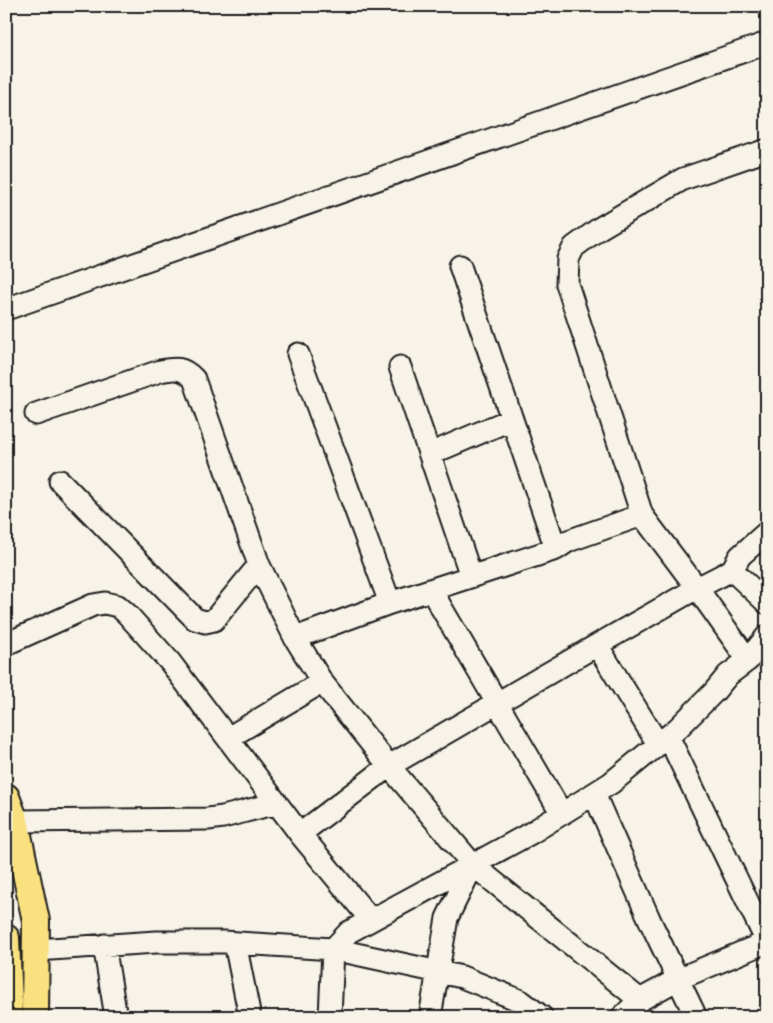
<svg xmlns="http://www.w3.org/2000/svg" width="773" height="1023" viewBox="0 0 773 1023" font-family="'Gochi Hand',sans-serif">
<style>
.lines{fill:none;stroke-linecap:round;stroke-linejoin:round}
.minor-casing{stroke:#1c1c1c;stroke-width:25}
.major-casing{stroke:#1c1c1c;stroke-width:30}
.minor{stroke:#f7f3e8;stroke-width:21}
.major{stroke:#fae180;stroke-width:26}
</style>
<rect width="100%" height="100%" fill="#f7f3e8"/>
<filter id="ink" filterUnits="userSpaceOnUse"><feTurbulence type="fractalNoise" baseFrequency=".02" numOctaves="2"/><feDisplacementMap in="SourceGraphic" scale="10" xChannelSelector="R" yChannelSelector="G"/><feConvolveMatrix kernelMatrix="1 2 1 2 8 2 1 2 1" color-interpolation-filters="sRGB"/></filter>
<g filter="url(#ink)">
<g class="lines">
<g class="minor-casing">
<path id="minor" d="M460,266l96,283
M6,309l761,-266
M298,354l92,249
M400,367l71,209
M36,414l124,-43c15,-3 23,-4 34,8l65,186 36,73 27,44 67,84 84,99 167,135
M430,454l82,-35
M60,481l135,138 10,3 9,-2 45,-55
M642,515l-75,-231 1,-25 6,-12 26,-19 83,-49 84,-29
M732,570l35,33
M431,590l131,224
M295,638l95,-35 166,-54 12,-8 74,-26 55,73 -100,57
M6,644l87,-39 12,-2 13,3 9,8 43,48 130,172 71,86
M748,660l19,-24
M668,736l99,206
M228,738l94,-56
M594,794l57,129 45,94
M15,821l193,-2 15,-2 54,-14
M300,834l89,-68 208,-121 61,99
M235,943l15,74
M104,945l12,72
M36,950l120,-8h68l109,7 129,28 59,24 21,16
M330,1017l3,-68 16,-17 182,-99 80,-50 66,-54 37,-37 14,-17 20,-15 -51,-72 35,-18 8,-14 27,-24
M430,1017l17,-99 26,-53
M622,1017l18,-17 38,-21 89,-37"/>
</g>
<g class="major-casing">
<path id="major" d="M6,797l9,24 21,100 -1,96
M6,938l3,64 -1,15"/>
</g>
<use href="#minor" class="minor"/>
<use href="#major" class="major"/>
</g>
</g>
<rect width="773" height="1023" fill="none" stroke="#f7f3e8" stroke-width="25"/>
<rect x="12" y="12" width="748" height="998" fill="none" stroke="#1c1c1c" stroke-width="2" filter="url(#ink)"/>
</svg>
